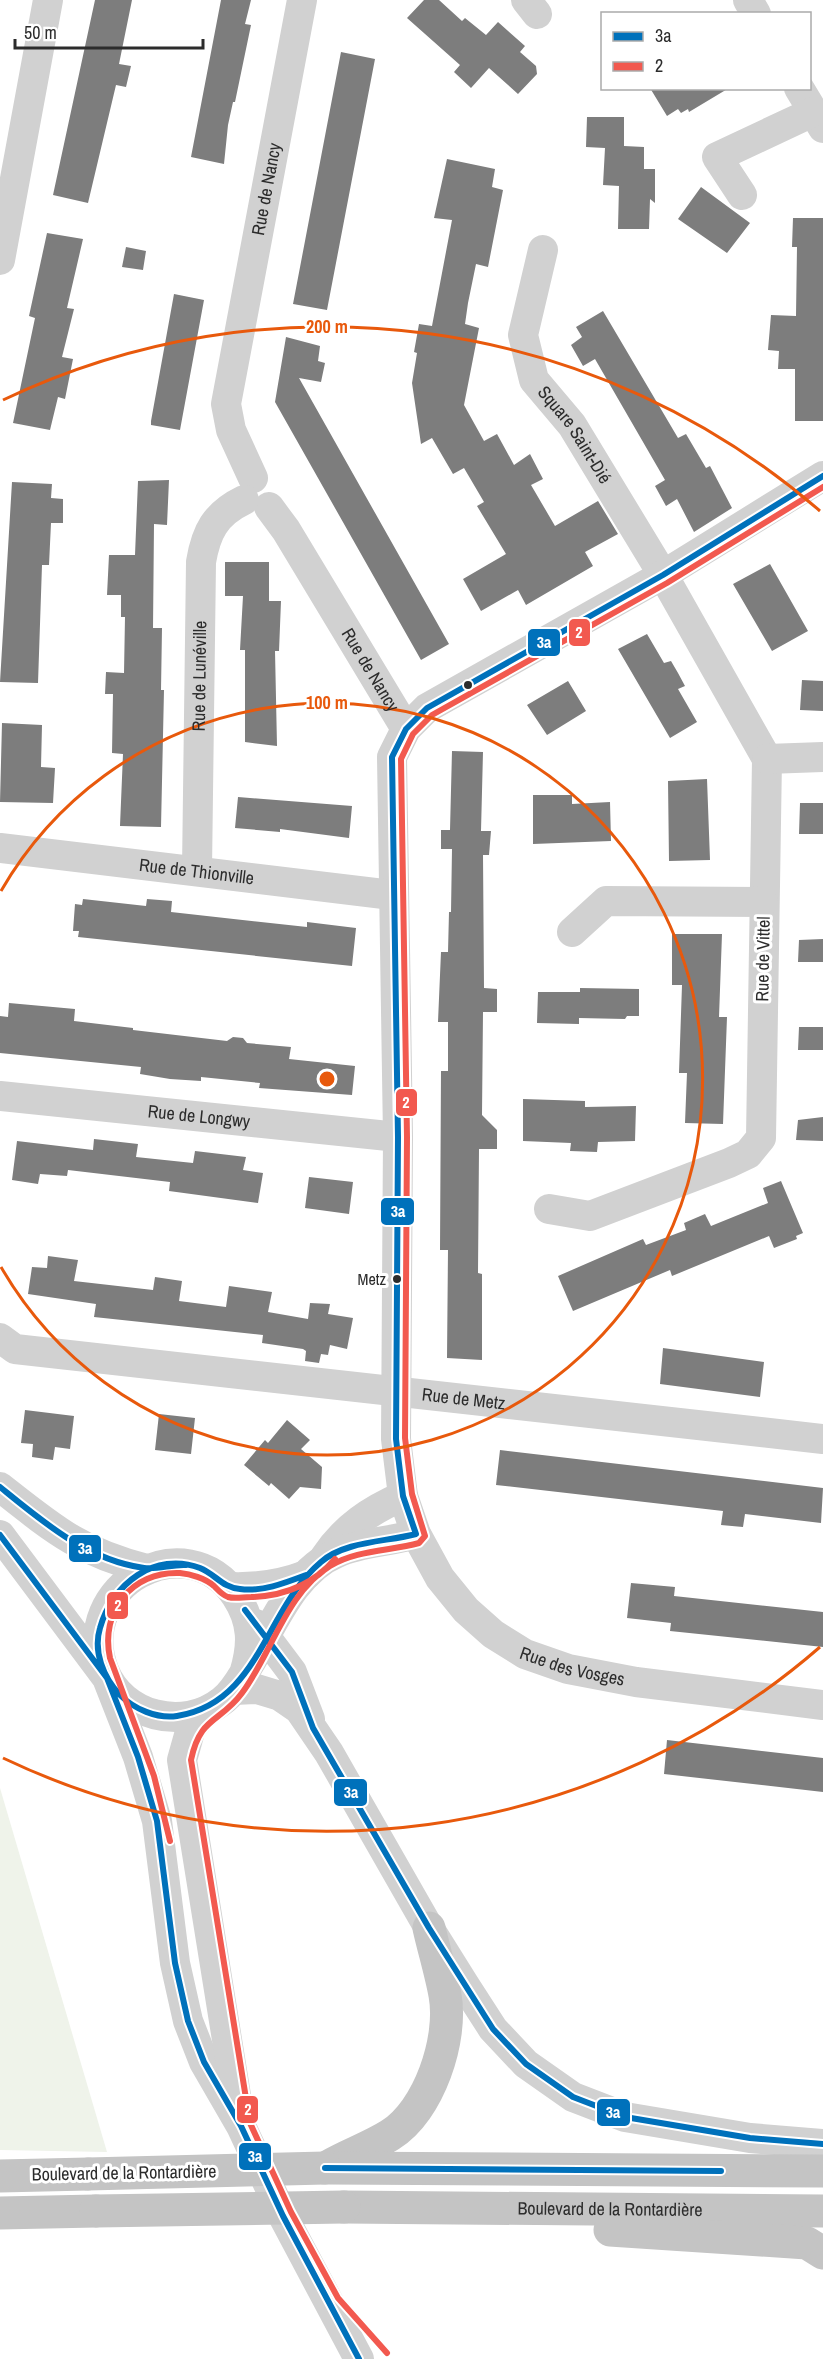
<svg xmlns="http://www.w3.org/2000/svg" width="823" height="2359" viewBox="0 0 823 2359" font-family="'Archivo Narrow',sans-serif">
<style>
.green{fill:#eff3ea}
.building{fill:#7d7d7d}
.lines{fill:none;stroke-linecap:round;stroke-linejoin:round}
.minor{stroke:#d1d1d1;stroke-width:30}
.major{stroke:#c4c4c4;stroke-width:33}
.major-bridge{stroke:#c4c4c4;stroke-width:33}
.bus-1-casing{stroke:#fff;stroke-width:10}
.bus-2-casing{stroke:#fff;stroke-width:10}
.bus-1{stroke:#0071bb;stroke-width:6}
.bus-2{stroke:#f2594f;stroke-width:6}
.ring{fill:none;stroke:#e8590c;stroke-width:3}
.bus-dot{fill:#2c2c2c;stroke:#fff;stroke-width:2}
.labels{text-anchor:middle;stroke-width:6;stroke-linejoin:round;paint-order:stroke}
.bus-label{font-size:16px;fill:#2c2c2c;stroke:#fff;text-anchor:end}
.street-label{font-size:18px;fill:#2c2c2c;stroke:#fff}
.centre{fill:#e8590c;stroke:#fff;stroke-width:3}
.ring-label{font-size:18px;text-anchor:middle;font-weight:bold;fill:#e8590c;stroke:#fff;stroke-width:6;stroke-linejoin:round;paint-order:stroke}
.line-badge{stroke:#fff;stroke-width:2}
.badge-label{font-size:16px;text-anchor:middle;font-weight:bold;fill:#fff}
</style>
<rect width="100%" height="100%" fill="#fff"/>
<path class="green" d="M0,1788l107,364 -107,-2z"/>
<path class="building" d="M95,0h37l-13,64 12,2 -5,21 -10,-2 -28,118 -35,-8z
M221,0h30l-6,24 6,1 -16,77h-2l-5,23 -4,39 -33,-7z
M424,0h15l23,21 3,-3 21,17 12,-13 27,24 -5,6 16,14 1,8 -19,20 -29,-26 -18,20 -17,-16 6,-7 -53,-47z
M341,52l34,7 -48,251 -34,-6z
M650,88h79l-40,24 -1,-3 -7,4 -3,-4 -11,7z
M587,117h37v29l20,1v22h11v34l-5,-4 -1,30h-31l1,-43 -16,-1 2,-37 -19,-1z
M447,159l48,10 -3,18 11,3 -15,77 -12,-3 -8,39 -3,21 14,4 -15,77 20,36 13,-7 17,31 16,-11 13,25 -12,6 24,41 43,-25 20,33 -33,18 8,14 -67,39 -8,-15 -37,21 -18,-32 43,-25 -29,-48 7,-4 -20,-34 -11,6 -21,-36 -11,6 -9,-61 5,-30 -3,-1 5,-28 13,2 20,-106 -18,-2z
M701,187l49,36 -23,30 -49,-34z
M793,218h30v203h-28v-52h-17l1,-18 -11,-1 3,-35 25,1 1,-69h-5z
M47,233l36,6 -16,69 7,1 -12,48 11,2 -8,40 -7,-2 -8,33 -37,-7 22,-105 -6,-2z
M126,247l20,4 -3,19 -21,-3z
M174,294l30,6 -24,130 -29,-5v-4z
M603,311l75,127 8,-4 20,34 4,-2 22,42 -38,24 -17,-33 -11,7 -11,-20 10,-6 -70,-121 -12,7 -12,-21 11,-8 -6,-10z
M286,337l34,9 -2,15 7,2 -4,19 -22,-4 150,266 -28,16 -146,-258z
M169,480l-2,45 -13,-1 -1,104h9l-1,62h3l-3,137 -41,-1 3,-72 -11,-1 1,-59h-8l1,-22 18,1 1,-56h-4v-22h-14l2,-40h26l3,-74z
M12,482l40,2 -1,14 12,1v24h-12l-2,42h-7l-4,118 -38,-1z
M225,562h44v39h12l-2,50h-4l2,95 -32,-4v-92h-5l3,-54h-18z
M770,564l38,67 -36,20 -39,-67z
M647,634l17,29 7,-2 7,12 7,13 -7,3 19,33 -27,16 -52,-89z
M802,680l21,1v30l-23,-1z
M568,681l18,30 -39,24 -20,-30z
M2,723l40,2 -1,42 14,1 -2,35 -53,-1z
M452,751l31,1 -2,79h10l-2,24h-6l1,133 13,1v23h-14l-1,103 15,15v19h-18l-1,124 4,1v86l-35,-2 1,-108h-8l1,-179h7v-49h-10l3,-70h7l1,-40h2l1,-63h-11v-19h9z
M707,779l3,81 -41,1 -1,-80z
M533,795h39v9l38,-2 1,39 -78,3z
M238,797l114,9 -3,32 -69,-9v3l-45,-4z
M800,803h23v31h-24z
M83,899l63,7 1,-7 25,2 -1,11 136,15v-5l49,6 -4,38 -274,-29 1,-6h-6l2,-27 7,1z
M672,934h50l-3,83h8l-4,107 -38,-1 2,-50h-8l3,-88h-10z
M823,939v23h-25l1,-22z
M580,988l59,1v27h-12l-2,3 -46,-1v6l-42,-1 1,-31h42z
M9,1003l66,6 -1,12 59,7v2l94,11 6,-4 10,1 4,5 44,4 -2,12 66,7 -3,29 -93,-7 1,-5 -59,-6v4l-31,-2 -30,-5 1,-7 -141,-14v-37l8,1z
M799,1027h24v23h-25z
M523,1099l62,2v6l51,-1 -1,35 -37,1 -1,10 -27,-1 1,-8 -48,-2z
M823,1117v24l-27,-1 2,-20z
M94,1139l44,5 -2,13 57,6 2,-12 51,6 -3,13 20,3 -5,30 -89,-12 1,-9 -102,-12 -1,6 -27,-2 -2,10 -26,-4 5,-39 76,9z
M309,1177l44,5 -4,32 -44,-6z
M781,1181l22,52 -7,3 1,3 -23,9 -5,-12 -97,40 -2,-6 -97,41 -15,-35 85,-37 3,6 40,-15 -2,-7 21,-9 6,12 57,-23 -5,-15z
M48,1256l30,4 -4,21 79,9 2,-13 27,4 -3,20 47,6 3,-21 43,6 -4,20 40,7 2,-16 20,1 -2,10 25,4 -6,31 -17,-4 -2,10 -7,-1 -2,9 -14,-2 1,-10 -3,-2 -41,-6 1,-8 -169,-18 2,-13 -68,-10 4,-27 15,1z
M663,1348l101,14 -4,35 -100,-13z
M25,1410l49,6 -4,33 -15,-2 -2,13 -21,-3 1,-13 -12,-1z
M159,1414l36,4 -4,36 -36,-4z
M287,1420l23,20 -9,9 21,18 -1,22 -21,-2 -11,12 -18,-16 -2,3 -25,-21 21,-25 3,3z
M500,1450l323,38 -2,35 -76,-9 -2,13 -22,-2 2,-14 -227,-26z
M631,1583l44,4 -1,9 149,16v35l-153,-16 1,-8 -44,-5z
M667,1740l156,18v34l-159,-18z"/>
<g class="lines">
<g class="minor">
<path d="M526,0l11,14"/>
<path d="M748,0l8,14"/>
<path d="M799,88l24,40"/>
<path d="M742,195l-25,-38 96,-45"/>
<path id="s1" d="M543,250l-20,85 11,45 38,45 91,150 104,184 -6,379 -13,16 -19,9 -139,53 -41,-7"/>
<path d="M0,260l48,-260"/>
<path id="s2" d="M823,476l-160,99 -236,133 -21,21 -14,28 6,380 -2,302 7,57 13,38 24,44 26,32 27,24 32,20 43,15 68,13 187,23"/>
<path id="s3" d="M253,478l-22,-48 -5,-26 76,-404"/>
<path id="s4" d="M269,507l17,23 120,199"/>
<path d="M767,759l56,-2"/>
<path id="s5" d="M0,848l392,47"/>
<path id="s6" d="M197,870l4,-308c5,-30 14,-48 43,-62"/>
<path d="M572,932l34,-31 157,1"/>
<path id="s7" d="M0,1096l398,41"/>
<path id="s8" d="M0,1338l15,11 808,90"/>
<path d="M0,1487c52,41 81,66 147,82"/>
<path d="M0,1535l107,143 31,79 19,64 18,142 13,58 16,41 37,64 42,90 76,143"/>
<path d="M325,1557c20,-30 46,-47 78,-61"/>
<path d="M230,1587c27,1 50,-2 76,-12"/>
<path d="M256,1624l36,48 18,47"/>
<path d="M244,1674c9,-29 9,-52 -8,-78 -50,-74 -164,-10 -132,74 18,46 79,62 118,31 12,-9 19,-23 27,-36 23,-37 44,-94 88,-112 24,-11 54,-11 79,-19"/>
<path d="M234,1690l23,-1 23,7 19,13 30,44 100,175 35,56 29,45 33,35 47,33 52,20 125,21 73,6"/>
<path d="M206,1711l-15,17 -9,32 56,348"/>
</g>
<g class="major">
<path d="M329,2166c19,-11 42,-19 61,-31 39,-24 63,-96 55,-140 -4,-22 -11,-45 -16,-67"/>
<path d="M325,2168l498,3"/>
<path d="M0,2176l88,-2"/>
<path id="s9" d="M344,2207l479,4"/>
<path d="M0,2213l96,-2"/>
<path d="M610,2230l197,13 16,10"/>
</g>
<path class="major-bridge" d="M88,2174l237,-6
M96,2211l248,-4"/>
<g class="bus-1-casing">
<path id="bus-1" d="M0,1487c43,35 87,73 144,81 14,2 28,-4 42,-3
M416,1534l-13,-38 -7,-57 2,-302 -6,-380 14,-28 21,-21 236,-133 160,-99
M0,1535l107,143 31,79 19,64 18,142 13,58 16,41 37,64 42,90 76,143
M306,1575c-21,8 -44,17 -66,14 -17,-1 -25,-15 -40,-21 -45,-17 -88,16 -100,60 -7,23 3,49 20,67 14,14 37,24 57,21 83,-13 88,-107 144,-154 24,-21 65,-20 95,-28
M245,1610l47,62 21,56 116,200 64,101 33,35 47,33 52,20 125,21 73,6
M325,2168l396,3"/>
</g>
<g class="bus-2-casing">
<path id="bus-2" d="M170,1841l-16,-65 -44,-118c-10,-46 21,-87 70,-85 10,1 25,5 34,13 4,4 8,9 14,11 7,2 15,0 23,0 33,-1 62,-12 84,-38
M387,2353l-49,-55 -47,-86 -41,-89 -59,-363c9,-44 29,-37 51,-67 30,-40 44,-100 88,-127 26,-16 60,-15 89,-23l6,-7 -13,-42 -7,-56 2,-301 -6,-378 12,-25 19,-19 235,-132 156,-96"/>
</g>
<use href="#bus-1" class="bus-1"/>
<use href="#bus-2" class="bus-2"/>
</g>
<g class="ring">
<path d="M1 891A376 376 0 1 1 1 1267"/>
<path d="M820 1647A752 752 0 0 1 3 1758M3 400A752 752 0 0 1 820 511"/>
</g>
<g class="bus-dot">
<circle cx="468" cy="685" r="5"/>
<circle cx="397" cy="1279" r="5"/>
</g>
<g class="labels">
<g class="bus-label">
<text x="386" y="1285">Metz</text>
</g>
<g class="street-label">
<text dy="6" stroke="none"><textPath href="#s3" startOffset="298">Rue de Nancy</textPath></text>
<text dy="6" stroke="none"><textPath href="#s1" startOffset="202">Square Saint-Dié</textPath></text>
<text dy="6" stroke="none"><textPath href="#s4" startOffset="192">Rue de Nancy</textPath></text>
<text dy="6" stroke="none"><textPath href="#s6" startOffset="194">Rue de Lunéville</textPath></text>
<text dy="6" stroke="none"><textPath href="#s5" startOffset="198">Rue de Thionville</textPath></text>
<text transform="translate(763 959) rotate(-89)" y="6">Rue de Vittel</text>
<text dy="6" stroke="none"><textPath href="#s7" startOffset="200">Rue de Longwy</textPath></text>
<text dy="6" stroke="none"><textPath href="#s8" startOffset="470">Rue de Metz</textPath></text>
<text dy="6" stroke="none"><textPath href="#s2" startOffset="1514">Rue des Vosges</textPath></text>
<text transform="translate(124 2173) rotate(-1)" y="6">Boulevard de la Rontardière</text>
<text dy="6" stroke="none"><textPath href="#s9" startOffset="266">Boulevard de la Rontardière</textPath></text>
</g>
</g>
<circle cx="327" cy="1079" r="9" class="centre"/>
<g class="ring-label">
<text x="327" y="333">200 m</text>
<text x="327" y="709">100 m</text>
</g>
<g class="line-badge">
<rect x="568" y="618" width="23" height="29" rx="6" fill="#f2594f"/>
<rect x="527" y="628" width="34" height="29" rx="6" fill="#0071bb"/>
<rect x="395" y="1088" width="23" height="29" rx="6" fill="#f2594f"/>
<rect x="380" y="1197" width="35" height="29" rx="6" fill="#0071bb"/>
<rect x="68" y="1534" width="34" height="29" rx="6" fill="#0071bb"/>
<rect x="106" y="1591" width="23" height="29" rx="6" fill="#f2594f"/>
<rect x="333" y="1778" width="35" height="29" rx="6" fill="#0071bb"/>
<rect x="236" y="2095" width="23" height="29" rx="6" fill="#f2594f"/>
<rect x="596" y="2098" width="35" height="29" rx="6" fill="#0071bb"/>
<rect x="238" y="2142" width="34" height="29" rx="6" fill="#0071bb"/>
</g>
<g class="badge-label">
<text x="579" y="638">2</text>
<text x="544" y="648">3a</text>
<text x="406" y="1108">2</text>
<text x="398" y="1217">3a</text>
<text x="85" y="1554">3a</text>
<text x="118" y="1611">2</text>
<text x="351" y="1798">3a</text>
<text x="248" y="2115">2</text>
<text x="613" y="2118">3a</text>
<text x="255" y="2162">3a</text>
</g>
<rect x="601" y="12" width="210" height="78" fill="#ffffff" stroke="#ababab" stroke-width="1.5"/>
<rect x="613" y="32" width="30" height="9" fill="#0071bb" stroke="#ababab" stroke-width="1.5"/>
<text x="655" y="42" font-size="18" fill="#2c2c2c">3a</text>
<rect x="613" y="62" width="30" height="9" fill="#f2594f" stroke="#ababab" stroke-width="1.5"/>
<text x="655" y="72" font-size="18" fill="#2c2c2c">2</text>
<path d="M15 39v9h188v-9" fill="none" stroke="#2c2c2c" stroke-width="3"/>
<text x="24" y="39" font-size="18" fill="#2c2c2c" stroke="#ffffff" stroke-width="4.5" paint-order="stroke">50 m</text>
</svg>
